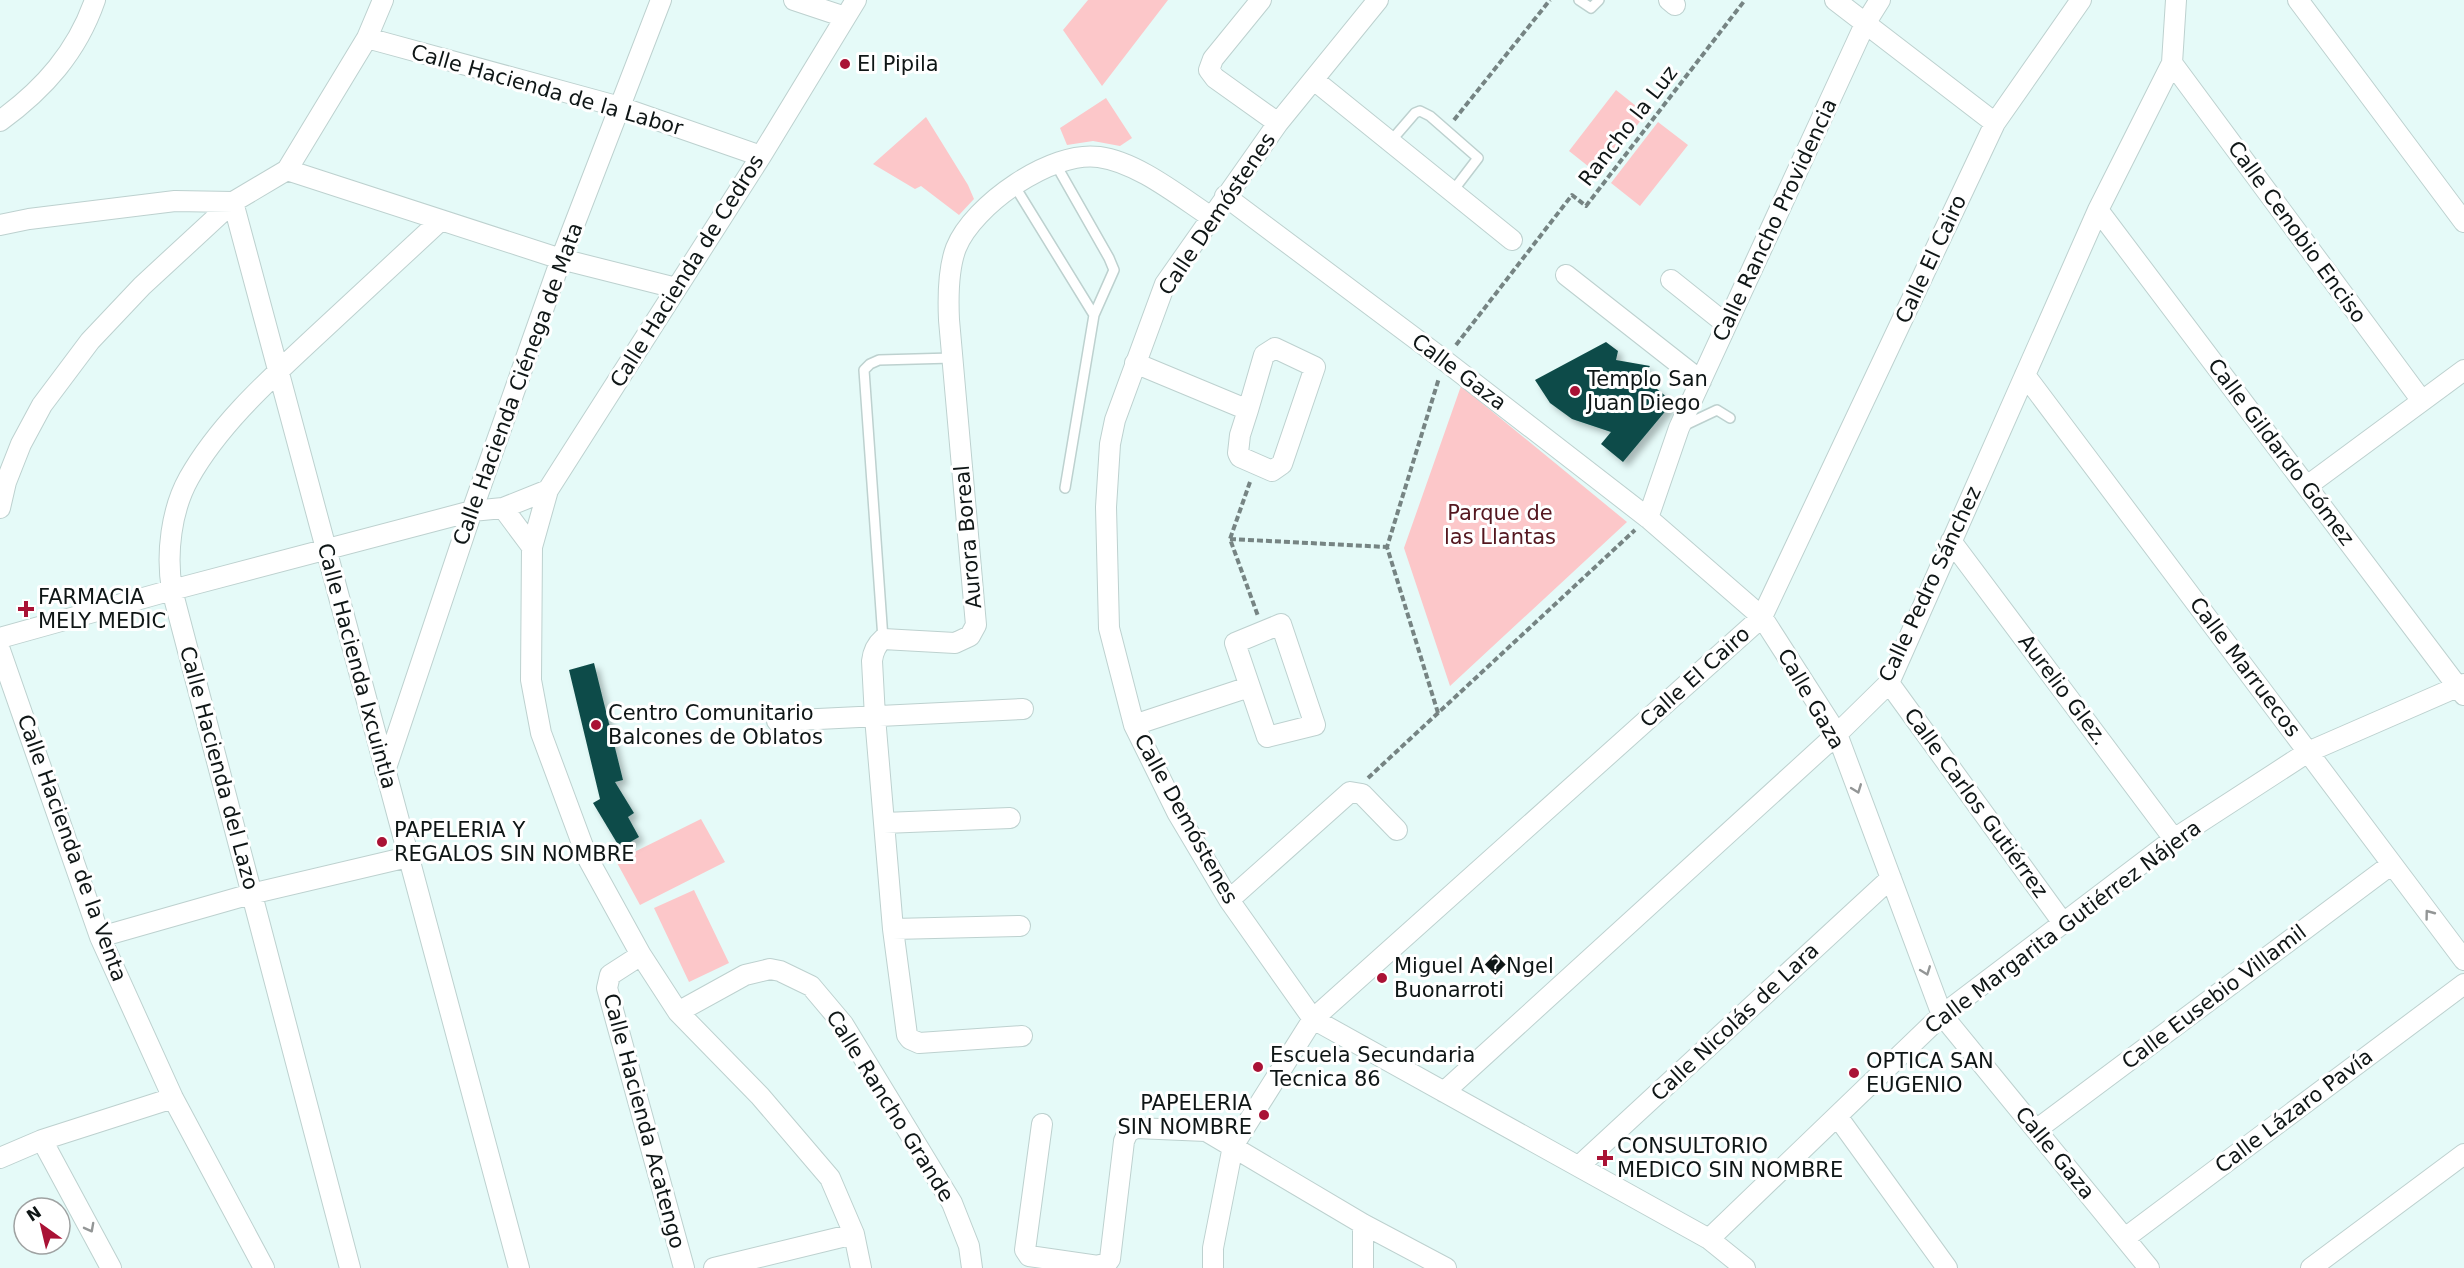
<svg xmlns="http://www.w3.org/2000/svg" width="2464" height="1268" viewBox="0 0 2464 1268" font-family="'DejaVu Sans',sans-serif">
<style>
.green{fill:#fcc7c9}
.building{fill:#0d4b48;filter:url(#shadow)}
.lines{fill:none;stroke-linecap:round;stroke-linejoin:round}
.lane-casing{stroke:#bdd1cf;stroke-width:12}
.street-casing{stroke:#bdd1cf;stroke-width:22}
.path{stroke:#768483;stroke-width:4;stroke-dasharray:6 3;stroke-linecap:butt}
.lane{stroke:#fff;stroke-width:9}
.street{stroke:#fff;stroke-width:20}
.oneway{stroke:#939696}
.poi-dot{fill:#a91235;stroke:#fff;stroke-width:2}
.labels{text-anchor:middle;stroke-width:6;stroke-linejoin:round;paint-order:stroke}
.poi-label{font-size:21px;fill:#0f1616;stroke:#fff;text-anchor:start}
.street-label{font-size:21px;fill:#0f1616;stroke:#fff}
.park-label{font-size:21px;fill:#54171f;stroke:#fff}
</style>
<defs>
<filter id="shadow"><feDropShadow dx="5" dy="5" stdDeviation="3" flood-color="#0004"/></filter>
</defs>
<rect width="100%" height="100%" fill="#e5faf8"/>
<path class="green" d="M1088,0h80l-66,86 -39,-56z
M1616,90l30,24 -48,60 -29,-23z
M1106,98l26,40 -12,8 -27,-5 -26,4 -7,-17z
M926,117l42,68 6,14 -15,16 -38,-29 -6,3 -42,-25z
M1658,122l30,23 -48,61 -29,-23z
M1461,386l166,136 -177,164 -46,-138z
M701,819l24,43 -85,43 -24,-44z
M694,890l35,73 -40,19 -35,-74z"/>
<path class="building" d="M1606,342l12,9 -2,9 34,6 -8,11 31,25 -50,60 -22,-18 10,-12 -39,-13 -22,-16 -15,-23z
M594,663l29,117 -8,2 19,31 -6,4 11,20 -19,11 -27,-45 7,-4 -31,-129z"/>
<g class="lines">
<g class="lane-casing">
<path id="lane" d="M1579,0l12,8 8,-8
M1390,142l25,-29 5,-2 10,5 48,42 -26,34
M1055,163l54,95 5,12 -20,45 -29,173
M1014,185l80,130
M1681,427l36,-17 13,8
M883,639l-19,-269 6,-6 9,-4 73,-2"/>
</g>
<g class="street-casing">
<path id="street" d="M794,0l51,17
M856,0l-95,156 -213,334 -16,57 -1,133 10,53 46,124 54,98 37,57 82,84 70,82 24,56 7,34
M1261,0l-48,59 -4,11 6,8 63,45
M1378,0l-100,123 -113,161 -50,136 -5,24 -4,63 3,121 25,97 44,89 51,86 84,119 396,220 36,29
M1669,0l6,5
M1835,0l160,123
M2298,0l166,222
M367,38l253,69 141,49
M2172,63l250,338
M1314,80l198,160
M0,121c44,-32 77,-69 95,-121
M287,170l274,89 115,29
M1225,196l219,164 204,158 114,99 75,117 105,281 207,253
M2098,210l366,485
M0,225l29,-6 146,-18 58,1 286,1066
M1566,275l135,106
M1671,280l55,44
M1135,363l113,47 -8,25 -2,18 2,4 32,14 10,-7 33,-97 -40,-19 -11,7 -16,55
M2025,375l439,585
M2307,486l157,-116
M0,508l6,-26 15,-38 21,-39 48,-64 52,-55 91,-84 54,-32 80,-132 16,-38
M503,508l29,39
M1648,518l31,-90 186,-404 15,-24
M1951,541l223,298
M1281,624l34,101 -48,12 -32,-94z
M0,638l172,-48 300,-79 31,-3 45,-18
M0,650l100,287 73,161 91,170
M1889,683l174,240
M777,721l246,-12
M1134,725l115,-38
M385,771l87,-260 89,-252 100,-259
M884,823l126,-5
M1229,900l121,-108 12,2 35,36
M893,929l127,-3
M100,937l151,-43 157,-37
M641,955l-31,20 -3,13 77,280
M678,1012l67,-37 25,-6 10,2 31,15 32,38 109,179 17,43 3,22
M1022,1036l-103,7 -9,-4 -3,-4 -14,-106 -18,-212 -3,-56c1,-9 4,-16 11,-22l72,4 15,-7 6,-11 -27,-305c-1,-22 -1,-51 7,-72 17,-43 96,-98 143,-91 38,5 80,39 112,60
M1444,1092l393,-358 52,-51 209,-473 74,-147 4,-63
M1837,1116l110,152
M1042,1124l-17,126 4,6 69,10 9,-3 3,-4 14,-118 4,-9 8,-4 70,3 157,93 83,44
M2036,1130l356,-266
M42,1140l69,128
M0,1158l42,-18 131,-42
M1579,1166l312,-288
M1363,1224v44
M2125,1238l339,-254
M1709,1239l233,-224 232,-176 134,-87 156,-68
M350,1268l-178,-678c-6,-36 -1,-80 17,-112 31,-55 82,-100 128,-143 41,-38 83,-77 124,-115
M714,1268l140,-34
M1213,1268v-20l20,-102 80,-127 449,-402 233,-494 86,-123
M2311,1268l153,-114"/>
</g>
<path class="path" d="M1454,120l96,-120
M1456,345l116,-150 14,11 159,-206
M1250,482l-20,57 28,77
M1230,539l157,8
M1438,713l-51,-166 52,-169
M1368,778l267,-248"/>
<use href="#lane" class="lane"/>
<use href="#street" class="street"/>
</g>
<defs><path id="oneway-chevron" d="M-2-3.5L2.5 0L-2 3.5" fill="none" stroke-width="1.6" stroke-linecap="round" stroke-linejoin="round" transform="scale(1.5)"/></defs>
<g class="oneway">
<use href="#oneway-chevron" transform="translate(1857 789) rotate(69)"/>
<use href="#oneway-chevron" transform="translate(2429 914) rotate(-127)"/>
<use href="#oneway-chevron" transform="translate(1926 971) rotate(69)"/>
<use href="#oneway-chevron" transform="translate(90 1228) rotate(62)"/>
</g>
<g class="poi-dot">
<circle cx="845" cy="64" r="6"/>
<circle cx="1575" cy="391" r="6"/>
<path d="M23 600h6v6h6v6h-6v6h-6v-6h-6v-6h6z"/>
<circle cx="596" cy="725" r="6"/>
<circle cx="382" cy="842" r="6"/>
<circle cx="1382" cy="978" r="6"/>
<circle cx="1258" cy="1067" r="6"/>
<circle cx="1854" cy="1073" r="6"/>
<circle cx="1264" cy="1115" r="6"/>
<path d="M1602 1149h6v6h6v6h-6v6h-6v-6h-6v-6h6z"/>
</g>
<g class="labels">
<g class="poi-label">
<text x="857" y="71">El Pipila</text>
<text x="1587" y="386">Templo San<tspan x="1587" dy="24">Juan Diego</tspan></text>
<text x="38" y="604">FARMACIA<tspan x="38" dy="24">MELY MEDIC</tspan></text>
<text x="608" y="720">Centro Comunitario<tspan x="608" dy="24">Balcones de Oblatos</tspan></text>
<text x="394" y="837">PAPELERIA Y<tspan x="394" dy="24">REGALOS SIN NOMBRE</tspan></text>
<text x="1394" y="973">Miguel A�Ngel<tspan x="1394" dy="24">Buonarroti</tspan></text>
<text x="1270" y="1062">Escuela Secundaria<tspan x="1270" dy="24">Tecnica 86</tspan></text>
<text x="1866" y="1068">OPTICA SAN<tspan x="1866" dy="24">EUGENIO</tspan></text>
<text x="1252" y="1110" text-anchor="end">PAPELERIA<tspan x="1252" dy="24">SIN NOMBRE</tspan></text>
<text x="1617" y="1153">CONSULTORIO<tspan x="1617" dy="24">MEDICO SIN NOMBRE</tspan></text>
</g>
<g class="street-label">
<text transform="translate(547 90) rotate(16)" y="7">Calle Hacienda de la Labor</text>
<text transform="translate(1628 126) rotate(-52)" y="7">Rancho la Luz</text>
<text transform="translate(1217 214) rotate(-56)" y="7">Calle Demóstenes</text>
<text transform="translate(1775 220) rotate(-65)" y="7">Calle Rancho Providencia</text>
<text transform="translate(2297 232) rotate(54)" y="7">Calle Cenobio Enciso</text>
<text transform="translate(1931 259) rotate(-65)" y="7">Calle El Cairo</text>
<text transform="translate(687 271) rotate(-58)" y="7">Calle Hacienda de Cedros</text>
<text transform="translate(1459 372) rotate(37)" y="7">Calle Gaza</text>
<text transform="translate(518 384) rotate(-70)" y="7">Calle Hacienda Ciénega de Mata</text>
<text transform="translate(2281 452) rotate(53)" y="7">Calle Gildardo Gómez</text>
<text transform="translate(968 537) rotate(-95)" y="7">Aurora Boreal</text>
<text transform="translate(1930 584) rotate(-65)" y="7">Calle Pedro Sánchez</text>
<text transform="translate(357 666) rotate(75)" y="7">Calle Hacienda Ixcuintla</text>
<text transform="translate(2245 667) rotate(53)" y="7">Calle Marruecos</text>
<text transform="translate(1695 677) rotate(-42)" y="7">Calle El Cairo</text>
<text transform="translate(2063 690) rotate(53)" y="7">Aurelio Glez.</text>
<text transform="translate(1811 699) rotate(60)" y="7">Calle Gaza</text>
<text transform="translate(219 768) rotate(75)" y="7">Calle Hacienda del Lazo</text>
<text transform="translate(1976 803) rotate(54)" y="7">Calle Carlos Gutiérrez</text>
<text transform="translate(1186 819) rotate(61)" y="7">Calle Demóstenes</text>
<text transform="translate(72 848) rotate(70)" y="7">Calle Hacienda de la Venta</text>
<text transform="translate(2063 927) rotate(-37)" y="7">Calle Margarita Gutiérrez Nájera</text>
<text transform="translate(2214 997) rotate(-37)" y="7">Calle Eusebio Villamil</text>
<text transform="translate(1735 1022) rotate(-43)" y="7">Calle Nicolás de Lara</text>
<text transform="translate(890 1106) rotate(58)" y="7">Calle Rancho Grande</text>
<text transform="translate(2294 1111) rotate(-37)" y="7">Calle Lázaro Pavía</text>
<text transform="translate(644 1121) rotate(75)" y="7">Calle Hacienda Acatengo</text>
<text transform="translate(2055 1153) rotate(51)" y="7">Calle Gaza</text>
</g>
<g class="park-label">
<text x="1500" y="520">Parque de<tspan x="1500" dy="24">las Llantas</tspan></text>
</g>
</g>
<g transform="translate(42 1226) rotate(326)"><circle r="28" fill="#ffffff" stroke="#9fa2a2" stroke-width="1.5"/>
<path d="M0-4.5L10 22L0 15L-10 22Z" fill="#a91235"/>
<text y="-9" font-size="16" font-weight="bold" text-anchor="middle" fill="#0f1616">N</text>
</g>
</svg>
